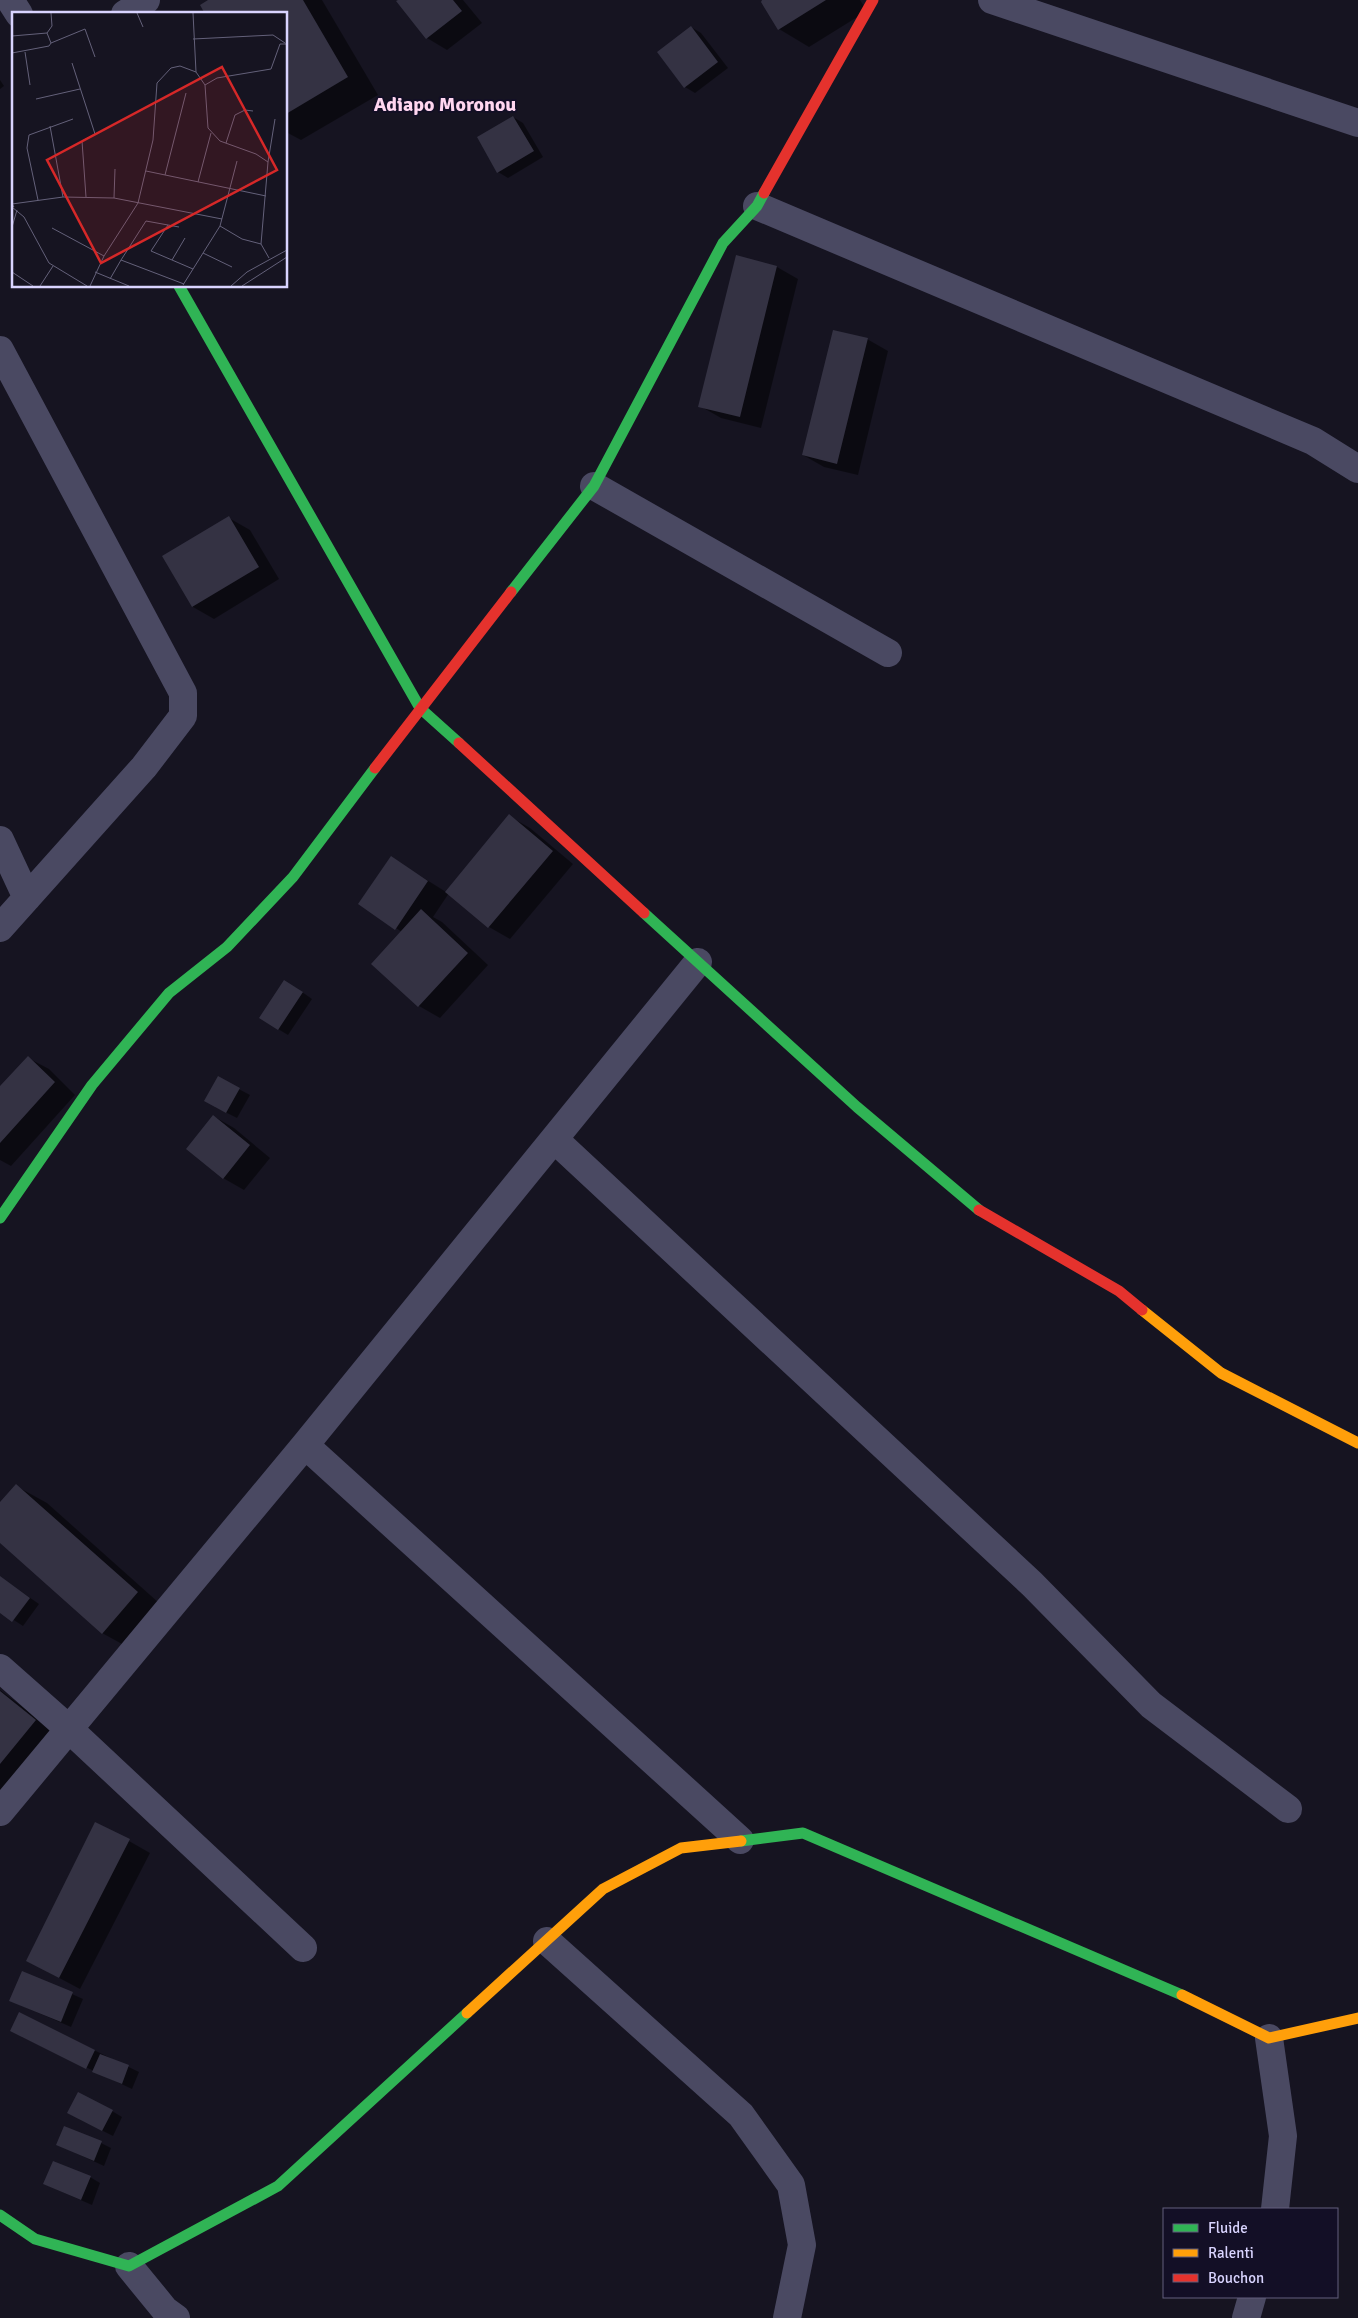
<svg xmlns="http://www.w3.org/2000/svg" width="1358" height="2318" viewBox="0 0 1358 2318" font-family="Signika,sans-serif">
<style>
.shadow{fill:#0007}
.building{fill:#343243}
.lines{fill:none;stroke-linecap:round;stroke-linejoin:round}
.street{stroke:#4a4962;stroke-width:28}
.fast{stroke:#30b455;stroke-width:11}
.slow{stroke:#ff9f0a;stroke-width:11}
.jam{stroke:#e5322d;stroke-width:11}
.labels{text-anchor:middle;stroke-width:4;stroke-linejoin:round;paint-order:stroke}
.quarter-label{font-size:20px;font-weight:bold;fill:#ffd6f0;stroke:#130f26}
.inset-road{fill:none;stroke:#64617a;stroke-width:1}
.view{fill:#d62828;fill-opacity:0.15;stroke:#d62828;stroke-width:2.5}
.inset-edge{fill:none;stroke:#d9d4ff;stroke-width:2.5}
</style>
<rect width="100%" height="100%" fill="#161421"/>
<path class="shadow" d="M210,0h112l56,95 -77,45 -15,-8v-118z
M400,0h63l19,23 -35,27 -20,-12z
M764,0h96l7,11 -58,36 -30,-18z
M691,27l10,6 27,35 -33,25 -10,-6z
M0,80l4,6 -4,3z
M513,117l10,6 20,34 -35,21 -10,-6z
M737,257l40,10 21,12 -37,149 -40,-10 -21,-12z
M867,339l21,12 -30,124 -34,-8 -21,-12z
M229,518l21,12 29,49 -65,40 -21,-12 -29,-50z
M509,816l21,12 43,36 -63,75 -21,-12 -40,-34 -16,24 9,5 46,43 -48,53 -21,-12 -47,-42 30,-32 -42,-28 32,-46 54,34z
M295,987l17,12 -24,36 -10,-6z
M28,1058l21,11 26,26 -64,71 -11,-6v-72z
M218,1078l32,17 -13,23 -22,-11z
M213,1116l21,12 36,30 -26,32 -21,-12z
M16,1486l31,17 121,108 -35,39 -31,-17 -102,-91v-38z
M0,1577l39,27 -16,22 -23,-15z
M0,1690l56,42 -56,69z
M129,1841l21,12 -70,136 -32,-17z
M23,1972l60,27 -12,28 -60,-26z
M20,2014l119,58 -7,17 -110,-52z
M112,2111l10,6 -9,19 -34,-17z
M101,2143l10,5 -7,18 -46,-21z
M90,2177l10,6 -8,22 -48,-21z"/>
<path class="building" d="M208,0h95l45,77 -62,37v-100h-81l-5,-9z
M398,0h55l9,11 -36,28 -30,-38z
M762,0h64l-48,30 -17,-28z
M691,26l27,36 -34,26 -27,-36z
M513,116l21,35 -37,22 -20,-36z
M736,255l41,11 -37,151 -42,-10z
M833,330l35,8 -31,126 -35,-9z
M229,516l30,51 -67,40 -30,-51z
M509,814l44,37 -65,77 -43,-36z
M391,856l37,25 -33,49 -37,-26z
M421,909l47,44 -50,54 -47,-43z
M284,980l19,12 -25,38 -19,-12z
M28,1056l27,26 -55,61v-57z
M218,1076l22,12 -14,25 -22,-12z
M213,1115l37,30 -27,34 -37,-30z
M16,1484l122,108 -36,42 -102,-91v-41z
M0,1576l30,22 -18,24 -12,-9z
M0,1691l36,29 -36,44z
M95,1822l35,17 -71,139 -33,-17z
M22,1971l51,21 -12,30 -52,-21z
M19,2012l76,38 -9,19 -76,-38z
M100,2054l29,11 -7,19 -30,-12z
M78,2092l35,18 -11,21 -35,-18z
M64,2126l38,15 -8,20 -38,-16z
M53,2161l38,15 -10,24 -38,-16z"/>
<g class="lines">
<path class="street" d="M10,0l9,14
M992,0l366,123
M125,14l21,-14
M757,206l556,235 45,28
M0,350l183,343v23l-39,51 -144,161
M594,486l294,167
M0,840l27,58
M554,1139l478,445 119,121 137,104
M305,1445l435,395
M0,1668l69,61 234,219
M0,1812l305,-367 393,-483
M547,1941l194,174 50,70 11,60 -15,73
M1269,2038l14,98 -8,73
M129,2266l36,44 11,8
M1246,2318l6,-21"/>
<path class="fast" d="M179,286l241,422 39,35
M511,592l83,-106 129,-243 34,-37 7,-13
M644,913l213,194 122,103
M0,1218l92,-133 77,-92 58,-46 66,-70 82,-109
M741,1841l62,-8 379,162
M0,2215l35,24 94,27 149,-80 189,-173"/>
<path class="slow" d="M1142,1310l79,63 137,70
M1182,1995l87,43 89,-20
M467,2013l136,-124 78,-41 60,-7"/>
<path class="jam" d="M764,193l109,-193
M459,743l185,170
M375,768l136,-176
M979,1210l140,81 23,19"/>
</g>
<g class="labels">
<g class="quarter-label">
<text x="445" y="111">Adiapo Moronou</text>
</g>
</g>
<g transform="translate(12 12)">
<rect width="275" height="275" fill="#161421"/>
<path class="inset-road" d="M125,1l6,14M181,1l3,59 9,13 3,43 12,13 36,13 12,8 -7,82M35,21l5,-7 -1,-13M0,24l35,-3 4,10 -2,3 -37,7M181,27l80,-4 12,8M39,31l34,-14 10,28M13,40l5,33M60,51l23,71 -13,7 4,56M193,73l12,-7 54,-9 9,-25h7M24,87l44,-10M38,114l13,71M214,131l9,-28 10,-5 8,1M256,150l7,-43M134,159l120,25M153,163l21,-82M186,170l13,-49M102,186l1,-29M26,188l-11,-52 2,-13 44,-16M0,195l12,10 25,46 38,23M2,195l-2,-3 51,-7 51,1 108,21M156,213l-17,26 42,18M208,214l22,13 19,5 8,14M0,215l5,-17M167,215l-33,-6 -25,39 63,24M40,216l52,28M191,241l29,14M160,248l13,-22M0,260l21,14M83,260l34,14M98,267l11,-19M171,273l37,-59 17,-65M28,274l13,-20M78,274l14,-30 34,-53 15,-63 4,-57 14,-15 9,-2 16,6M219,274l16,-14 40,-22M230,274l45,-29"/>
<path class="view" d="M210,55l55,103 -176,93 -54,-103z"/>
<rect width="275" height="275" class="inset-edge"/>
</g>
<rect x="1163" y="2208" width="175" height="90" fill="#130f26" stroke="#625e7d"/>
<rect x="1173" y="2224" width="25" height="8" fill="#30b455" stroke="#625e7d"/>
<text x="1208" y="2233" font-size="15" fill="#d9d4ff">Fluide</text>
<rect x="1173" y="2249" width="25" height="8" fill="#ff9f0a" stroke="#625e7d"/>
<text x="1208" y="2258" font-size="15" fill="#d9d4ff">Ralenti</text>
<rect x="1173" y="2274" width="25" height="8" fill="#e5322d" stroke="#625e7d"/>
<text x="1208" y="2283" font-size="15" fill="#d9d4ff">Bouchon</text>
</svg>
